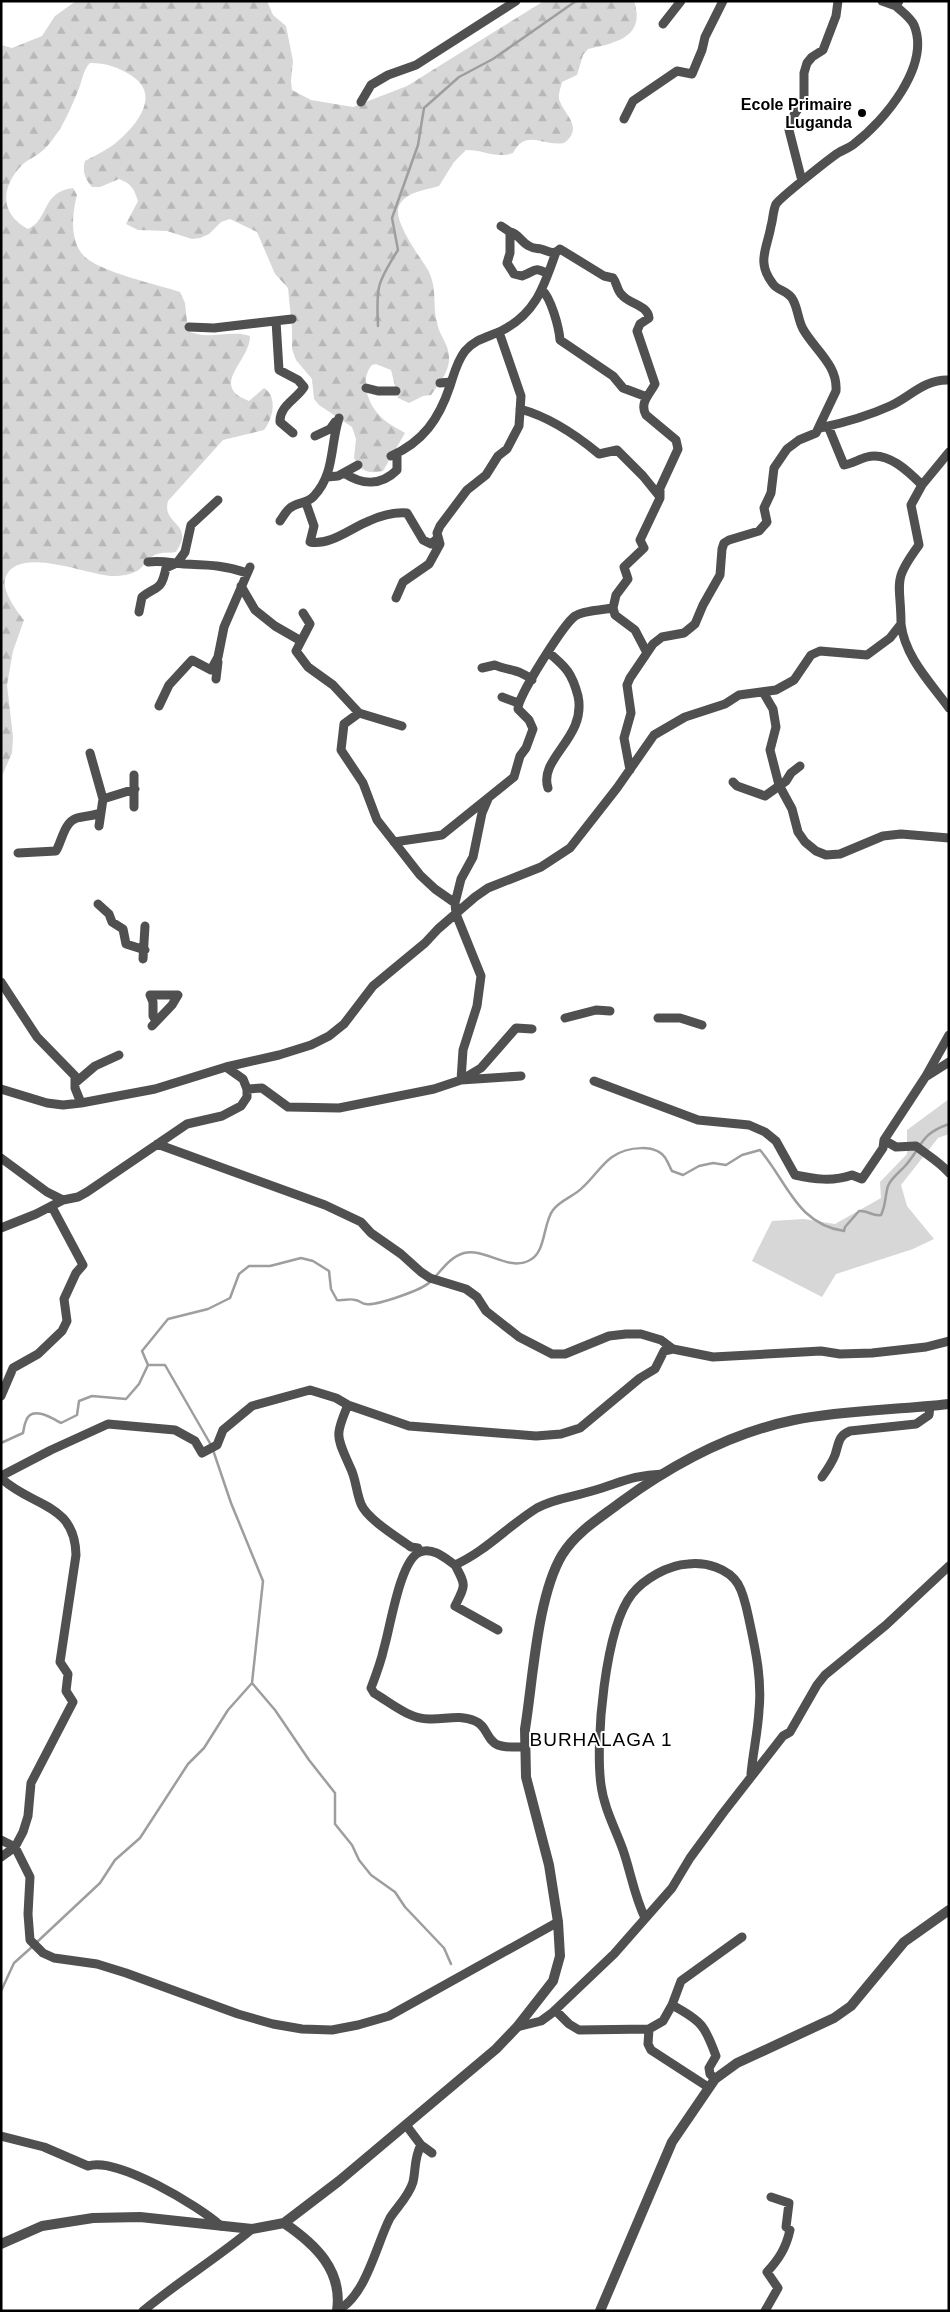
<svg xmlns="http://www.w3.org/2000/svg" width="950" height="2312" viewBox="0 0 950 2312" font-family="Arial,sans-serif">
<style>
.green{fill:#d7d7d7}
.forest{fill:url(#forest-firs)}
.lines{fill:none;stroke-linecap:round;stroke-linejoin:round}
.stream{stroke:#9e9e9e;stroke-width:2.5}
.minor{stroke:#505050;stroke-width:9}
.tertiary{stroke:#505050;stroke-width:10}
.poi-dot{fill:#000;stroke:#fff;stroke-width:2}
.labels{text-anchor:middle;stroke-width:4;stroke-linejoin:round;paint-order:stroke}
.poi-label{font-size:16px;font-weight:bold;fill:#000;stroke:#fff;text-anchor:end}
.quarter-label{font-size:19px;letter-spacing:1px;fill:#000;stroke:#fff}
</style>
<defs>
<pattern id="forest-firs" width="22" height="20" patternUnits="userSpaceOnUse" patternTransform="scale(1.25)"><rect width="22" height="20" fill="#d7d7d7"/><path d="M5 1l3.5 6h-7zM16 11l3.5 6h-7z" fill="#b7b7b7"/></pattern>
</defs>
<rect width="100%" height="100%" fill="#fff"/>
<path class="green" d="M949,1099v35l-11,4 -37,47 6,21 27,33 -21,10 -77,25 -14,23 -70,-36 20,-40 32,-2 31,5 46,-26 -1,-16 27,-28v-24z"/>
<path class="forest" d="M76,1h191l6,14 13,11 7,35 -2,20 1,9 19,10 42,7 54,-21 137,-85h90c12,36 -18,42 -46,48l-5,6 -6,20 -15,7c-1,5 -4,12 -3,17 4,15 26,28 5,44 -21,4 -38,-15 -51,10 -18,6 -28,-3 -47,-3l-12,12 -15,24c-13,4 -34,6 -40,20 -7,14 21,51 29,64 10,20 4,33 9,52 1,9 7,17 10,25 7,19 -5,33 -16,48l-8,1 -14,7 -11,-5 -7,-28 -15,-6 -4,1c-12,13 -5,38 7,50 7,8 18,13 26,18l-22,38c-14,3 -22,1 -29,-13l2,-19 -4,-12 -33,-22 -5,-6 -2,-20 -16,-19 -4,-11v-20l-4,-41 -13,-14 -18,-42 -27,-13 -9,3 -12,12 -9,4 -8,1 -25,-8 -29,-1 -12,-6 12,-23c-4,-12 -6,-17 -19,-22l-19,8h-8c-7,-8 -10,-16 -7,-26 11,-6 24,-12 33,-20 19,-16 43,-46 14,-65 -14,-9 -25,-13 -42,-13 -7,7 -8,19 -12,28 -5,12 -11,26 -18,38 -5,7 -12,18 -19,23 -6,5 -14,8 -19,13 -22,23 -22,49 6,64 21,-9 13,-37 45,-41l4,7c-5,19 -8,47 8,62 18,16 71,27 95,35l5,11 3,28c19,10 42,-2 62,5 0,26 -42,49 -1,65l15,-13c14,9 9,30 0,42l-41,10 -55,61c-7,24 28,22 8,51 -6,1 -13,0 -19,2 -8,2 -13,13 -20,17 -5,3 -16,5 -23,5 -25,0 -94,-31 -108,0 -6,13 10,34 18,44l-11,31 -6,34 6,52 -1,16 -11,25v-733l11,3 30,-12 13,-20z"/>
<g class="lines">
<path class="stream" d="M378,326c-2,-39 -1,-43 20,-76l-6,-32 26,-73 6,-37 35,-31 34,-18 83,-58
M148,1365h17l46,80
M1,1443l22,-10c1,-4 1,-8 3,-12 5,-16 26,-3 35,2l16,-8 2,-14 13,-5 34,3 13,-15 9,-19 -6,-14 26,-32 40,-10 22,-11 9,-24 10,-8h21l31,-8 12,3 16,10 2,18 6,11c6,1 13,-2 18,0 4,0 7,4 11,4 10,2 56,-14 64,-22 10,-9 19,-25 34,-29 22,-5 45,19 66,7 16,-8 13,-37 23,-50 7,-10 22,-14 30,-23 10,-9 18,-22 29,-30 14,-10 46,-15 55,4 2,3 3,7 5,10l11,4 16,-9 14,-3 13,2 16,-10 18,-5c28,33 37,74 84,81l1,-4 14,-16c9,-1 14,6 22,4 5,-10 4,-20 7,-29 3,-8 12,-14 18,-21 17,-20 14,-31 43,-41
M252,1683l23,27 34,50 26,33v31l17,21 7,15 12,15 24,17 10,15 39,41 7,16
M37,1942l63,-59 15,-23 25,-22 48,-74 16,-16 24,-38 24,-27 11,-102 -32,-78 -18,-53
M1,1991l13,-28 19,-17"/>
<path class="minor" d="M882,1l14,5 3,-5
M663,24l18,-23
M361,102l10,-17 17,-10 28,-10 100,-64
M624,119l9,-18 44,-30 15,3 10,-24 3,-13 18,-36
M802,181l-13,-51 5,-15 10,-15v-27l3,-10 5,-6 11,-7 13,-34 2,-15
M501,226l9,6v21l-3,10 7,11 8,2c14,-5 11,-10 26,-2
M510,232c9,2 11,10 19,14 5,3 8,2 12,3 8,2 12,7 19,0l44,27 9,2c4,5 4,13 9,17 7,9 26,10 27,23l-9,6 -3,7 18,53c-5,10 -16,19 -9,31l30,25 2,9 -18,39v10l-20,42 4,8 -20,19 4,12 -12,16 -3,13 2,7 20,15 12,23
M542,290c9,8 17,37 18,50l53,36 10,12 24,9
M276,321l3,49 19,10 6,7c-7,12 -25,19 -24,35l13,11
M189,327l25,1 78,-9
M440,383l11,-1
M366,388l12,3h18
M520,409c30,8 55,25 79,45l18,-4 26,26 17,21
M828,426l16,39c8,-1 15,-6 23,-8 21,-6 42,15 55,28
M820,428c23,-5 48,-12 70,-22 20,-9 34,-27 59,-26
M315,436l15,-7 5,-7
M391,456c32,-14 48,-37 59,-70 4,-12 7,-25 15,-35 10,-12 23,-14 36,-20 35,-17 43,-45 55,-79
M344,473c18,12 37,13 53,-3v-17
M327,477l11,-1 20,-11
M306,503l8,23 -4,16c20,4 41,-14 59,-21 11,-5 26,-9 38,-8l16,27 8,4 7,-6
M280,521c3,-4 6,-10 10,-13 7,-6 17,-4 24,-12 21,-22 16,-51 25,-78
M148,562c14,-2 23,1 36,2 23,1 41,1 63,9
M241,586l14,24 20,16 26,15
M396,598l7,-16 26,-18 11,-20 -3,-11 3,-7 27,-36 19,-15 12,-19 9,-7 12,-23 2,-30 -22,-64
M139,612l3,-15c15,-12 19,-5 24,-29l11,-5 8,-11 6,-27 27,-25
M303,613l7,11 -14,27 12,16 25,18 26,28
M901,624c4,33 29,58 48,84
M482,668l13,-3c13,6 25,4 37,15
M216,679l2,-17
M763,692l10,17 3,18 -6,23 9,35 13,24 6,23 7,10 11,9 10,4 14,-1 43,-18 18,-2 48,4
M502,697l16,6
M159,706l10,-21 23,-25 19,10 7,-13 6,-30 26,-60
M402,726l-43,-13 -15,11 -3,26 22,33 14,37 43,55 15,14 20,14
M90,753l13,46
M630,770l-6,-32 7,-25 -4,-28 3,-7 23,-34 9,-7 22,-4 11,-9 8,-19 17,-30 2,-26 2,-6 5,-3 30,-9 8,-9 -3,-14 7,-15 3,-25 13,-19 12,-9 17,-7 20,-42c2,-26 -22,-42 -33,-62 -5,-9 -5,-20 -10,-29 -4,-9 -15,-9 -20,-16 -17,-22 -6,-35 -2,-58 2,-6 2,-16 5,-22 5,-7 53,-45 62,-51 5,-3 11,-5 16,-9 30,-23 77,-78 60,-119 -4,-8 -12,-13 -18,-19
M134,775v32
M733,782l4,4 28,10 21,-15 5,-8 9,-7
M548,788c-10,-30 39,-50 30,-92 -6,-23 -12,-29 -30,-44
M99,826l4,-27 32,-10
M394,842l48,-7 72,-58 6,-21 6,-8 7,-19 -4,-9 -11,-11c-1,-12 46,-85 57,-93 9,-6 27,-6 38,-8
M18,853l38,-2c6,-10 8,-29 21,-33 7,-2 16,-2 23,-5
M98,904l11,10 3,8 11,7 3,15 19,6
M143,959l2,-33
M1,982l36,55 38,39v12l6,15
M565,1018l31,-8 14,1
M658,1018h22l22,7
M152,1026l20,-21 6,-10h-28l3,7v14l3,5
M927,1076l22,-14
M461,1080l2,-30 14,-44 4,-30 -25,-62 -1,-11 6,-24 12,-22 9,-44 6,-14
M461,1080l20,-12 35,-40 16,1
M594,1081l104,39 51,5 16,7 11,9 19,34c19,4 37,7 57,0l10,4 21,-31 1,-8 12,7 20,-1c11,9 24,16 33,27
M75,1083l20,-17 24,-11
M1,1089l46,14 16,2 18,-2 74,-14 71,-22 53,-12 32,-10 18,-9 15,-12 29,-38 52,-43 13,-14 37,-32 13,-9 53,-21 29,-19 47,-60 37,-53 31,-18 40,-13 14,-9 37,-5 18,-10 17,-25 9,-4 47,4 23,-17 11,-14c0,-43 -10,-41 18,-79l-8,-40 11,-20 27,-33
M247,1089l15,-1 26,19 51,1 95,-19 27,-9 60,-4
M884,1140l42,-64 23,-41
M157,1144l168,61 36,17 10,11 30,21 20,18 9,6 36,11 11,8 9,14 33,26 33,17h13l44,-18 17,-2h15l20,6 12,9 40,8 108,-6 19,3 32,-1 54,-6 23,-6
M1,1158l46,34 16,8
M1,1228l35,-14 27,-14 15,-3 9,-5 100,-68 35,-8 19,-10 6,-9v-8l-4,-10 -17,-12
M1,1396l12,-28 25,-14 24,-23 5,-10 -3,-22 12,-26 7,-8 -31,-58
M348,1405c-14,32 -11,32 2,62 6,11 6,25 11,37 6,15 36,33 50,43l7,1 1,4
M1,1476l50,-26 57,-26 67,6 20,11 7,12 15,-8 6,-15 29,-24 58,-16 26,8 12,7 61,21 127,10 25,-2 19,-6 60,-50 15,-9 9,-18 9,-2
M822,1477c5,-7 10,-14 13,-22 4,-12 3,-19 15,-24l66,-7 13,-9 1,-9
M1,1478c30,29 74,24 75,77l-16,107 8,12 -2,17 7,11 -42,81 -3,33 -5,16 -8,15 -14,10
M455,1565c11,21 11,19 0,41l43,24
M525,1747c-8,0 -20,1 -27,-2 -12,-5 -11,-20 -23,-24 -16,-7 -31,-1 -46,-2 -20,0 -38,-16 -55,-26l-3,-5c5,-13 10,-26 13,-40 6,-19 16,-89 36,-96 13,-5 25,6 35,13 31,-14 53,-39 82,-57 18,-10 36,-11 55,-17 28,-8 40,-16 71,-17
M1,1840l14,7 15,30 -2,37 2,26 13,13 11,5 43,6 29,9 112,41 35,10 29,5 30,1 26,-5 31,-9 169,-94
M645,1918c-11,-23 -14,-45 -22,-68 -8,-22 -19,-42 -22,-65 -6,-43 4,-157 31,-191 12,-15 36,-29 56,-30 18,-2 40,4 50,20 7,12 9,27 12,40 6,28 12,57 9,86 -1,21 -6,42 -8,64
M672,2005l-9,16 -14,8 -1,15 3,6 57,37
M555,2010l14,14 10,6 70,-1
M517,2027l24,-6 11,-8 62,-59 58,-66 18,-30 33,-45 60,-77 7,-4 27,-47 8,-10 61,-50 63,-59
M715,2079l-5,-5 -1,-6 7,-12c-11,-30 -14,-35 -44,-51l9,-24 61,-44
M406,2125l15,20 11,8
M1,2136l43,11 44,19c28,-10 111,40 133,60
M338,2310c28,-14 38,-65 52,-92 7,-11 19,-22 23,-36 3,-13 1,-24 8,-37
M143,2311c35,-29 74,-53 109,-82
M765,2311l13,-23 -11,-16c12,-13 19,-24 23,-42l-4,-3 3,-24 -18,-6"/>
<path class="tertiary" d="M284,2223c31,21 59,47 53,88
M1,2244l41,-18 51,-8 47,-1 112,12 32,-6 55,-42 157,-132 21,-22 36,-46 7,-25 -2,-34 -9,-57 -23,-88 -1,-48c8,-49 12,-132 37,-174 14,-23 38,-37 59,-53 52,-38 109,-69 173,-82 51,-10 103,-10 155,-16
M600,2311l72,-169 43,-63 22,-16 97,-45 17,-12 53,-64 45,-32"/>
</g>
<circle class="poi-dot" cx="862" cy="113" r="5"/>
<g class="labels">
<g class="poi-label">
<text x="852" y="110">Ecole Primaire<tspan x="852" dy="18">Luganda</tspan></text>
</g>
<g class="quarter-label">
<text x="601" y="1746">BURHALAGA 1</text>
</g>
</g>
<rect width="950" height="2312" fill="none" stroke="#000000" stroke-width="5"/>
</svg>
